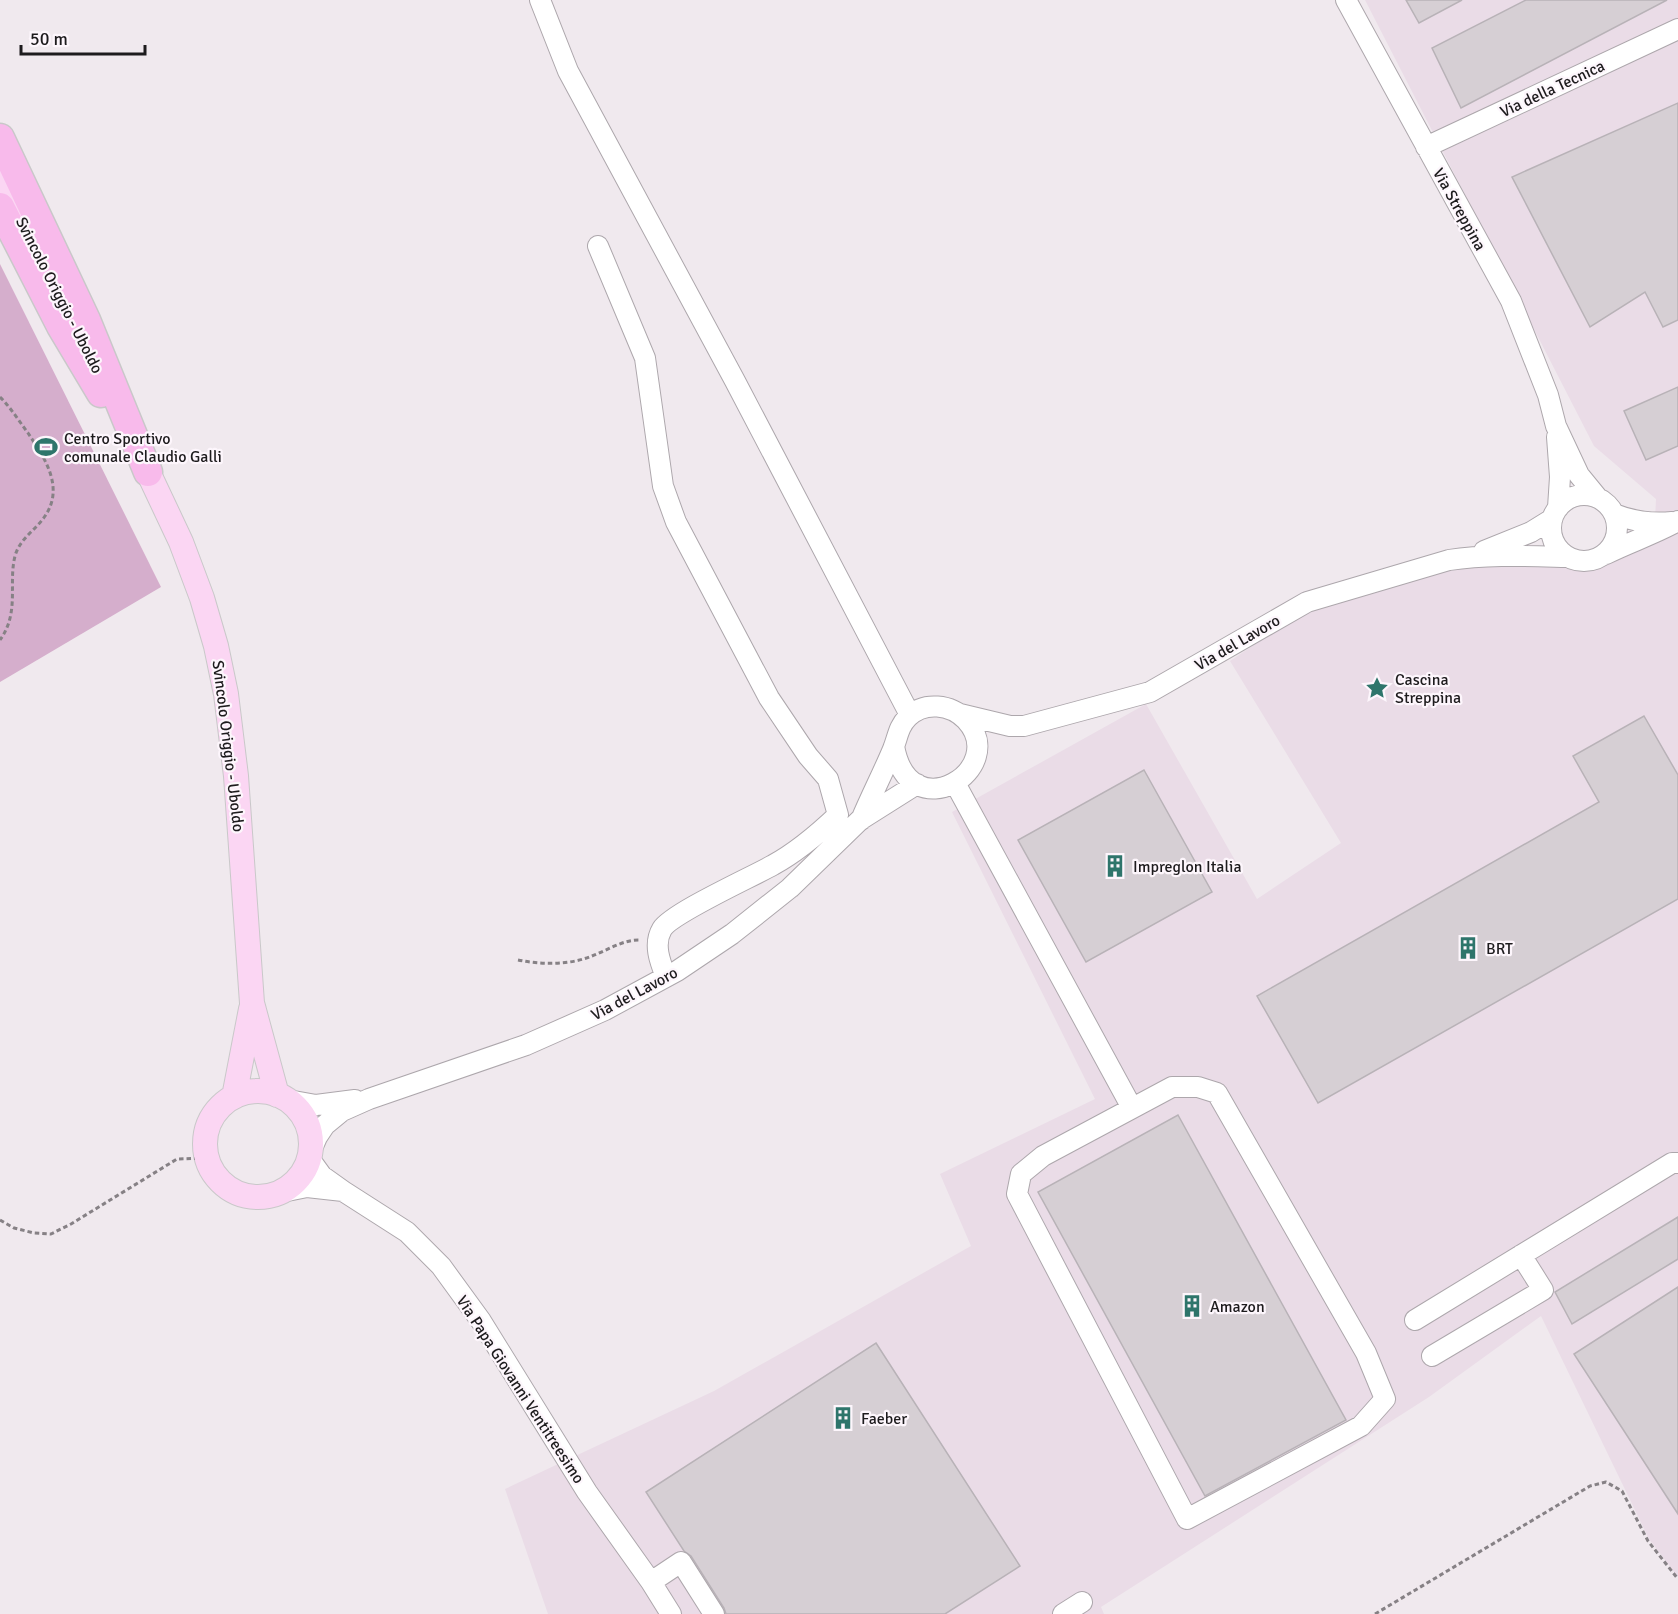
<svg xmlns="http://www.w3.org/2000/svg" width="1678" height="1614" viewBox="0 0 1678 1614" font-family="Signika,sans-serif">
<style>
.built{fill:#eadce7}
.green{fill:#d5aecc}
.building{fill:#d6cfd4;stroke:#b8b2b7;stroke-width:1.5}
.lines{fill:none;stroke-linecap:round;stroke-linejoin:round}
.minor-casing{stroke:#ada7ac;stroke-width:22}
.major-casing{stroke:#c9c8c9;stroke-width:26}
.highway-casing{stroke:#c9c8c9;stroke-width:31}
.path{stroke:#868185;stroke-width:3;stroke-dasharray:4.5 3;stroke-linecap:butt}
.minor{stroke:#fff;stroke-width:20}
.major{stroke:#fbd6f3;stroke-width:24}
.highway{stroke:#f8baeb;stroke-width:28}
.labels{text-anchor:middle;stroke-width:4.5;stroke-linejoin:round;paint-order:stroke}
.street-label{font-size:16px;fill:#1d1b1d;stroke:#fdf6fc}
.poi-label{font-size:16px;fill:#1d1b1d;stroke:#fdf6fc;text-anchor:start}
</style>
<rect width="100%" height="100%" fill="#f0e9ee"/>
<path class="built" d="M1365,0h313v1577l-29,-38 -108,-223 -112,81 -328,210 3,7h-556l-43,-125 209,-98 257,-145 -31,-72 155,-75 -143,-287 194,-108 111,195 84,-56 -111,-182 80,-54 157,-42 119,1 68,-25 2,-42 -62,-53z"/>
<path class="green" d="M0,264l161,323 -161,95z"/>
<path class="building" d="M1406,0h56l-43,23z
M1526,0h141l-206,108 -29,-60z
M1678,103v217l-15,7 -18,-35 -55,35 -78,-150z
M1678,387v59l-32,14 -22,-49z
M1644,716l34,59v124l-360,204 -61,-107 342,-194 -26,-46z
M1144,770l68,122 -126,70 -68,-122z
M1178,1115l168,305 -141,76 -167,-304z
M1678,1217v42l-106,65 -17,-32z
M1678,1287v227l-104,-160z
M876,1343l144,223 -75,48h-219l-2,-6 -33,-52 -7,-5 -38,-59z"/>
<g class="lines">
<g class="minor-casing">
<path id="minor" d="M540,0l28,71 167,310 175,334
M1346,0l165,301 37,94 8,31 23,49 18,22
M1426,147l252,-118
M598,246l47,112 18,128 13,36 93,176 39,58 20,23 10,36c-20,19 -41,37 -65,50 -21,12 -101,48 -111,64 -9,15 -2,33 4,48
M1557,437l3,40 -2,31
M1551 528a33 33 0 1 1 66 0a33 33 0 1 1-66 0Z
M1614,514c20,8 37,10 58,8
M1484,551l47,-19 21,-13
M1606,554c24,-12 49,-20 72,-33
M960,714l50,12h14l126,-34 157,-90 142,-42c38,-6 79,-4 118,-3
M955,783l177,325
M861,820c10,-24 22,-47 32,-71 5,-12 5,-22 15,-32 16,-16 43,-13 58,3 45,49 -57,112 -72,26
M1172,1087h26l19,6 149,260 19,46 -24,27 -174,93 -170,-325 4,-20 22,-18z
M288,1100l28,5 39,-5
M310,1153l7,-16 8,-12 17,-14 27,-12 157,-54 79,-35 72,-39 55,-37 58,-46 70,-68 57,-36
M343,1191l64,41 34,34 40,55 106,171 64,90 20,32
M282,1192l25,-5 36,4 -21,-15 -13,-18
M1415,1320l257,-157h6
M1432,1356l111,-66 -22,-35
M651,1582l30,-20 33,52
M1063,1614l19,-12"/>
</g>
<g class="major-casing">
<path id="major" d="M0,177l26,51
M140,455l41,87 21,56 14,48 10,48 10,82 16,227 25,92
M205 1144a53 53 0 1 1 106 0a53 53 0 1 1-106 0Z
M234,1097l17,-88"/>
</g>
<g class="highway-casing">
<path id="highway" d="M0,138l86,182 62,152
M0,207l61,119 40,67"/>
</g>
<path class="path" d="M0,397c11,11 19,24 28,36 16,24 37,54 17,83 -9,14 -25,22 -30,40 -7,28 5,56 -15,84
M518,960c24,5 52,5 74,-4 16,-6 32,-17 49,-16
M0,1220l14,8 20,5 17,1 20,-10 106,-65 30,-1
M1375,1614l215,-128 16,-4 16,9 26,50 30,38"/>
<use href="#minor" class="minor"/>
<use href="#major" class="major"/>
<use href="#highway" class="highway"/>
</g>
<defs>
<g id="stadium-bare" transform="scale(1.8)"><path d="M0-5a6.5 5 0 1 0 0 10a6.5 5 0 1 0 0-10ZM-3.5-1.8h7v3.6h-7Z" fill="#2e756b" stroke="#fdf6fc" stroke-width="2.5" paint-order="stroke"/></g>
<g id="sight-bare" transform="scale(1.8)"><path d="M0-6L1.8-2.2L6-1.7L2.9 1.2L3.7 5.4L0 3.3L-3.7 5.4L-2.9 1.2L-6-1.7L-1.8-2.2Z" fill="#2e756b" stroke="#fdf6fc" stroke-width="2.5" paint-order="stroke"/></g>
<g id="building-bare" transform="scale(1.8)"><path d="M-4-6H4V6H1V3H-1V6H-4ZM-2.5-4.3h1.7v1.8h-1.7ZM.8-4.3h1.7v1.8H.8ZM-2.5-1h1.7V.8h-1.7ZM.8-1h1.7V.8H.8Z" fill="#2e756b" stroke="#fdf6fc" stroke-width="2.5" paint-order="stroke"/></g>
</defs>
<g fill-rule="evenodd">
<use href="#stadium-bare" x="46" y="447"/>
<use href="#sight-bare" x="1377" y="688"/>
<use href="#building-bare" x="1115" y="866"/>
<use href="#building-bare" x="1468" y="948"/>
<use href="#building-bare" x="1192" y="1306"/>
<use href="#building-bare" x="843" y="1418"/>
</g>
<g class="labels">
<g class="street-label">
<text transform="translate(1552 88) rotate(-25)" y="6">Via della Tecnica</text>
<text transform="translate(1460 209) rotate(61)" y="6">Via Streppina</text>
<text transform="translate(60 295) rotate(63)" y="6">Svincolo Origgio - Uboldo</text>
<text transform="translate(1237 642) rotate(-30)" y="6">Via del Lavoro</text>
<text transform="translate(229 746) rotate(83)" y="6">Svincolo Origgio - Uboldo</text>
<text transform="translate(634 993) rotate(-28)" y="6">Via del Lavoro</text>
<text transform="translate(521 1389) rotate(57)" y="6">Via Papa Giovanni Ventitreesimo</text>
</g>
<g class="poi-label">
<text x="64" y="444">Centro Sportivo<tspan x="64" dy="18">comunale Claudio Galli</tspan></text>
<text x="1395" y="685">Cascina<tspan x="1395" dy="18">Streppina</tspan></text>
<text x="1133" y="872">Impreglon Italia</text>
<text x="1486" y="954">BRT</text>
<text x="1210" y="1312">Amazon</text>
<text x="861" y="1424">Faeber</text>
</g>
</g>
<path d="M21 45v9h124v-9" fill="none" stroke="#1d1b1d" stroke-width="3"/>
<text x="30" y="45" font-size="18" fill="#1d1b1d" stroke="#fdf6fc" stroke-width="4.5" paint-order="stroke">50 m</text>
</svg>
